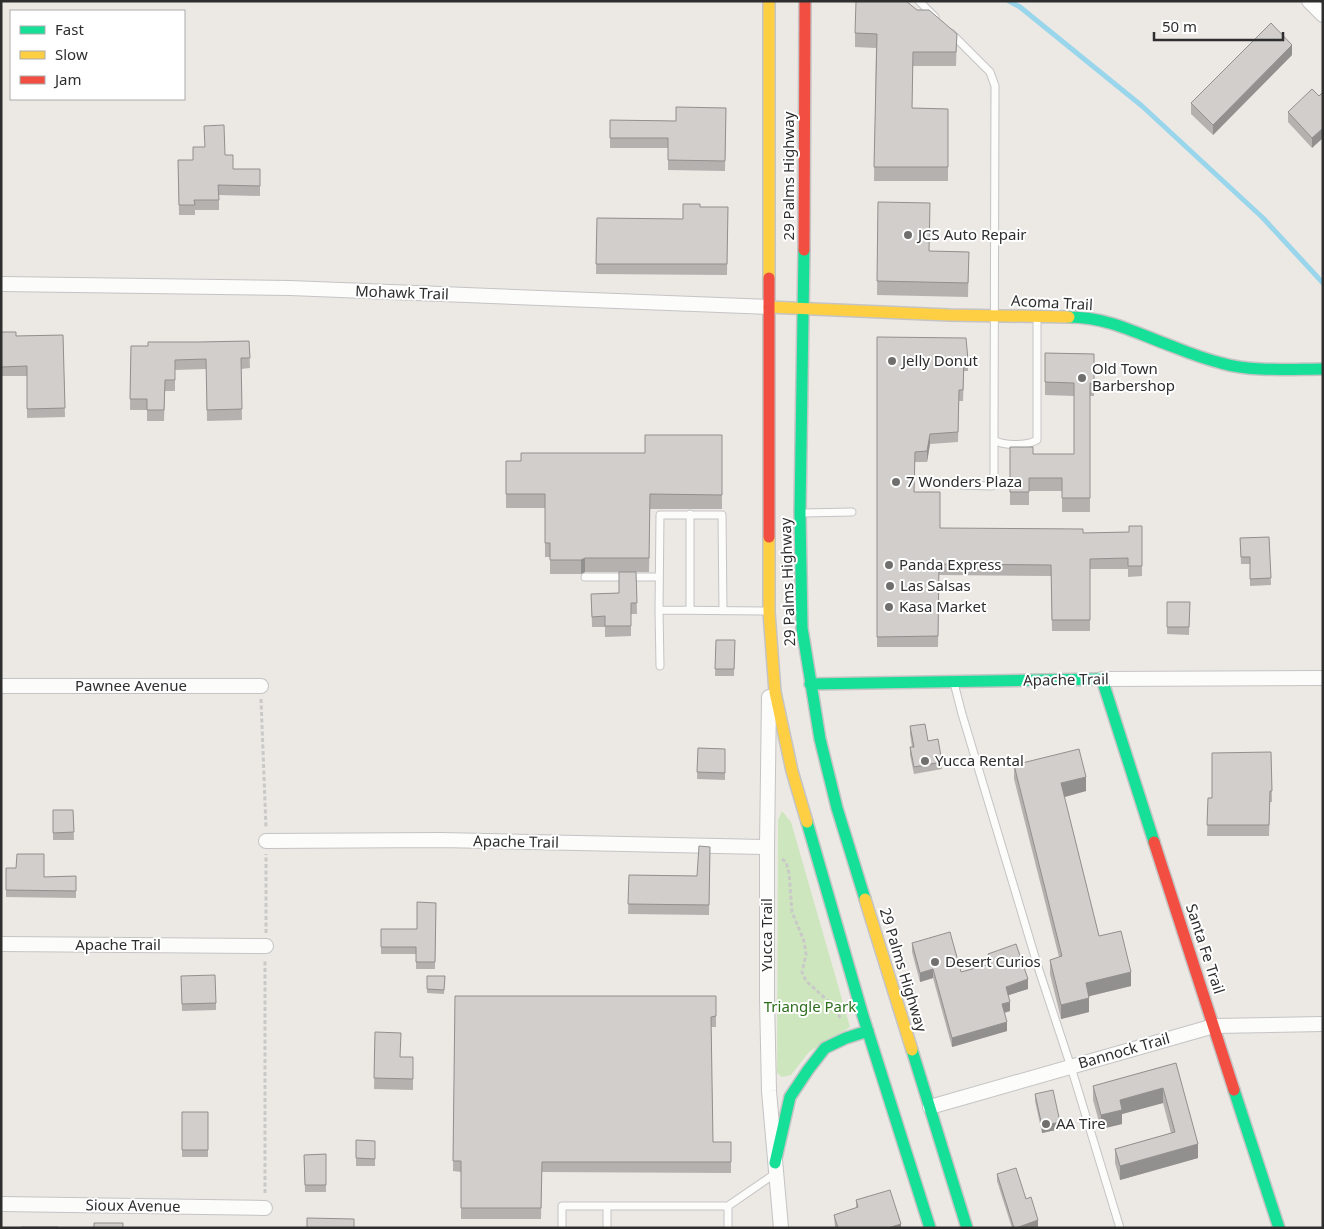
<svg xmlns="http://www.w3.org/2000/svg" width="1324" height="1229" viewBox="0 0 1324 1229" font-family="'Noto Sans',sans-serif">
<style>
.green{fill:#cee6be}
.lines{fill:none;stroke-linecap:round;stroke-linejoin:round}
.stream{stroke:#99d6ec;stroke-width:5}
.lane-casing{stroke:#c5c4c5;stroke-width:9}
.street-casing{stroke:#c5c4c5;stroke-width:16}
.fast-casing{stroke:#c5c4c5;stroke-width:14}
.slow-casing{stroke:#c5c4c5;stroke-width:14}
.jam-casing{stroke:#c5c4c5;stroke-width:14}
.path{stroke:#c9c9c8;stroke-width:3;stroke-dasharray:4 2.5;stroke-linecap:butt}
.lane{stroke:#fcfcfb;stroke-width:7}
.street{stroke:#fcfcfb;stroke-width:14}
.fast{stroke:#16e098;stroke-width:11}
.slow{stroke:#ffcf43;stroke-width:11}
.jam{stroke:#f24e42;stroke-width:11}
.wall{fill:#b4b1af}
.shaded-wall{fill:#92908e}
.building{fill:#d1cecb;stroke:#92908e}
.poi-dot{fill:#706f6e;stroke:#fff;stroke-width:2}
.labels{text-anchor:middle;stroke-width:4;stroke-linejoin:round;paint-order:stroke}
.street-label{font-size:15px;fill:#2e2e2e;stroke:#fff}
.poi-label{font-size:15px;fill:#2e2e2e;stroke:#fff;text-anchor:start}
.park-label{font-size:15px;fill:#2c6e1b;stroke:#fff}
</style>
<rect width="100%" height="100%" fill="#ece8e4"/>
<path class="green" d="M782,811l9,11 59,205 -41,25 -18,23 -9,2 -5,-4 1,-253z"/>
<g class="lines">
<path class="stream" d="M1009,1l11,6 122,99 121,112 60,65"/>
<g class="lane-casing">
<path id="lane" d="M919,1l16,16
M951,33l39,39 5,14 -1,354c9,6 33,6 43,0v-122
M961,485l31,1 2,-4v-42
M802,513l50,-1
M690,514v96
M585,577h74
M659,610l1,56
M723,611l-1,-96h-62l-1,95 107,1
M954,683l8,31 76,253 33,100 49,161
M728,1206l48,-33
M562,1228v-22h45
M607,1228v-22h121v22"/>
</g>
<g class="street-casing">
<path id="street" d="M1309,1l14,14
M1,284l289,4 479,19
M1102,679l221,-1
M1,686h260
M769,697l-2,150v152l2,92 12,137
M266,841l175,-1 326,7
M1,944l265,2
M930,1107l284,-81 109,-2
M1,1204l264,4"/>
</g>
<g class="fast-casing">
<path id="fast" d="M804,250l-4,263 2,115 18,111 17,69 28,91
M1069,317c39,0 69,17 105,30 15,6 31,12 47,16 29,9 71,6 102,6
M810,684l292,-5 52,163
M807,822l56,194 67,212
M912,1050l55,178
M1234,1090l45,138
M775,1163l15,-66 18,-27 17,-22 21,-10 22,-7"/>
</g>
<g class="slow-casing">
<path id="slow" d="M769,1v277
M769,307l180,8 120,2
M769,537v75l6,80 17,79 15,51
M865,899l47,151"/>
</g>
<g class="jam-casing">
<path id="jam" d="M804,250l1,-249
M769,278v259
M1154,842l80,248"/>
</g>
<path class="path" d="M261,699l5,129
M782,859l4,3 3,11 3,39 12,29 2,14 -4,17 4,9 30,27 5,12
M266,933v-79
M265,1193v-234"/>
<use href="#lane" class="lane"/>
<use href="#street" class="street"/>
<use href="#fast" class="fast"/>
<use href="#slow" class="slow"/>
<use href="#jam" class="jam"/>
</g>
<path class="wall" d="M917,10l40,24 -1,32h-43l-1,42 36,1v72h-74l2,-133 -21,-1v-14z
M1292,55l-79,80 -22,-21v-11z
M1319,96l-7,52 -24,-26v-10z
M726,108l-1,63 -57,-1v-22h-58v-28l66,1z
M225,155l8,14h27v27l-41,-1v15h-24v5h-16l-1,-55h15z
M878,202l51,49 40,1 -1,45 -91,-2z
M700,207h28l-1,68 -131,-1 1,-56 86,1z
M1,332l15,4 47,-1 2,82 -38,1v-42h-26z
M877,337l91,23v11h-4l-1,30h-4l-1,41 -28,2 -3,18h-12l-1,30 26,36 143,5 46,-1 13,-6v50l-14,1v-8h-38v62h-38l-1,-55 -112,-1 -1,72h-61z
M249,341l1,27 -9,1 1,51 -35,1 -1,-52 -31,1v21h-10l-1,30h-17v-11h-17l1,-64h17l51,-4z
M1045,353l49,1v42h-4v116h-28v-21h-33v14h-19v-58l23,7h41v-58l-29,-1z
M722,435v74h-72l-1,63h-13l1,42h-6v22l-26,1v-10h-13l-1,-33 28,-1v-21h-34l-4,2h-31v-17h-5v-49h-39v-47h15l124,-8z
M1269,537l2,48 -21,1v-22h-9l-1,-26z
M1167,602h23l-1,33 -22,-1z
M716,640h19l-1,36h-19z
M910,726l18,15 14,21v7l-28,5 -4,-19v-8h2l-2,-13z
M698,748l27,1v31l-28,-1z
M1271,752l1,50h-2l-1,34h-62l1,-38h4z
M1014,765l72,26 -22,6 35,139 32,50 -42,10v16l-28,7 -11,-45v-14l9,-3 -45,-178z
M53,810h20l1,30h-21z
M710,847l-1,68 -81,-1 1,-39 68,1z
M6,868l38,9 32,-1v22l-70,-1z
M436,903l-1,66h-19v-15h-35v-25h36z
M912,943l49,29 27,-8v-10l40,35 -20,6 2,16 -5,2 2,18 -55,16 -19,-69 -13,4 -8,-30z
M181,976l35,27v7l-34,1z
M427,976h18l-1,18 -17,-1z
M455,996h261v31h-5l2,115h18v31l-189,-1 -1,47h-80v-47l-8,-1z
M375,1032l25,25h13v33l-39,-1z
M1176,1063l22,95 -78,22 -5,-17v-14l56,-16 -8,-30 -41,11v10l-21,5 -8,-29v-14z
M1035,1094l25,35 -18,4 -7,-32z
M182,1112h26v45h-26z
M375,1141v25h-19v-8z
M326,1154v38h-21l-1,-37z
M997,1174l29,25 12,29h-26l-15,-47z
M856,1200l45,28h-66l-1,-13 22,-7z"/>
<path class="shaded-wall" d="M1292,45v10l-79,80v-10z
M1323,128v10l-11,10v-10z
M930,434v10l-3,18v-11z
M585,558v14l-4,2v-14z
M1086,777v14l-25,7v-15z
M933,969v9l-13,4v-9z
M1131,972v14l-45,11v-14z
M1028,979v10l-22,7v-9z
M1089,998v14l-28,7v-14z
M1010,1002v9l-8,2v-9z
M1007,1022v9l-55,16v-9z
M1163,1088v15l-41,11v10l-21,5v-14l19,-15z
M1060,1122v7l-18,4v-7z
M1198,1144v14l-78,22v-14z
M1038,1220v8h-22z
M901,1224v4h-13z"/>
<path class="building" d="M856,1h50l11,9h12l28,24 -1,18h-43l-1,56 36,1v58h-74l3,-133 -22,-1z
M1271,23l21,22 -79,80 -22,-22z
M1312,89l7,7 4,-4v36l-11,10 -24,-26z
M676,107l50,1 -1,53 -57,-1v-22h-58v-18l66,1z
M224,125l1,30h8v14h27v17l-42,-1 1,15h-25l1,5h-16l-1,-45h15v-13h12l-1,-21z
M878,202l52,1 -1,48 40,1 -1,31 -91,-2z
M683,204h17v3h28l-1,57h-131l1,-46 86,1z
M1,332h15v4l47,-1 2,73 -38,1v-43l-26,1z
M877,337l89,1 2,22h-4l-1,30h-4l-1,42 -28,2 -3,17 -12,1 -1,40h26v36l143,1v4l46,-1v-6h13v40h-14v-8l-38,1v61h-38l-1,-55 -112,-1 -1,72 -61,1z
M249,341l1,17h-9l1,51 -35,1 -1,-51 -31,1v20h-10l-1,30h-17v-11h-17l1,-53h17v-4h51z
M1045,353l49,1v29h-4v115h-28v-20h-33v14h-19v-45h23v7h41v-71l-29,-1z
M645,435h77v60l-72,-1 -1,64h-64l-4,2h-31v-17h-5v-49h-39v-33h15v-8h124z
M1269,537l2,41 -21,1v-22h-9l-1,-19z
M619,572h17l1,31h-6v23h-26v-10l-13,1 -1,-23 28,-1z
M1167,602h23l-1,25h-22z
M716,640h19l-1,29h-19z
M925,724l3,17 10,-2 4,23 -28,5 -4,-20h4l-4,-21z
M698,748l27,1v24l-28,-1z
M1079,749l7,28 -25,6 38,153 22,-5 10,41 -45,11 3,15 -28,7 -11,-45 12,-4 -48,-191z
M1271,752l1,39h-2l-1,34h-62l1,-27h4v-45z
M53,810h20l1,22 -21,1z
M699,846l11,1 -1,58 -81,-1 1,-29 68,1z
M17,854h27v23l32,-1v15l-70,-1v-22h10z
M417,902l19,1 -1,59h-19v-15h-35v-18h36z
M950,932l11,40 30,-8 -3,-10 28,-10 12,35 -22,8 4,15 -8,2 5,18 -55,16 -19,-69 -13,4 -8,-30z
M215,975l1,28 -34,1 -1,-28z
M427,976h18l-1,14 -17,-1z
M455,996h261v20l-5,1 2,125h18v20h-189l-1,46h-80v-47h-8z
M375,1032l26,1 -1,24h13v22l-39,-1z
M1176,1063l22,81 -78,22 -5,-17 60,-17 -12,-44 -43,12 2,10 -21,5 -8,-29z
M1053,1090l7,32 -18,4 -7,-32z
M182,1112h26v38h-26z
M356,1140l19,1v18l-19,-1z
M326,1154v31h-21l-1,-30z
M1016,1168l10,31 5,-2 7,23 -22,8h-2l-17,-54z
M890,1190l11,34 -13,4h-50l-4,-13 24,-8 -2,-7z
M307,1218l47,1v9h-47z
M94,1223h29v5h-29z
M21,1227h37v1h-37z"/>
<g class="poi-dot">
<circle cx="908" cy="235" r="5"/>
<circle cx="892" cy="361" r="5"/>
<circle cx="1082" cy="378" r="5"/>
<circle cx="896" cy="482" r="5"/>
<circle cx="889" cy="565" r="5"/>
<circle cx="890" cy="586" r="5"/>
<circle cx="889" cy="607" r="5"/>
<circle cx="925" cy="761" r="5"/>
<circle cx="935" cy="962" r="5"/>
<circle cx="1046" cy="1124" r="5"/>
</g>
<g class="labels">
<g class="street-label">
<text transform="translate(789 176) rotate(-90)" y="5">29 Palms Highway</text>
<text transform="translate(402 293) rotate(2)" y="5">Mohawk Trail</text>
<text transform="translate(1052 303) rotate(3)" y="5">Acoma Trail</text>
<text transform="translate(788 582) rotate(-92)" y="5">29 Palms Highway</text>
<text transform="translate(1066 680) rotate(-1)" y="5">Apache Trail</text>
<text x="131" y="691">Pawnee Avenue</text>
<text transform="translate(516 842) rotate(1)" y="5">Apache Trail</text>
<text transform="translate(767 935) rotate(-90)" y="5">Yucca Trail</text>
<text x="118" y="950">Apache Trail</text>
<text transform="translate(1205 949) rotate(72)" y="5">Santa Fe Trail</text>
<text transform="translate(903 970) rotate(73)" y="5">29 Palms Highway</text>
<text transform="translate(1124 1051) rotate(-16)" y="5">Bannock Trail</text>
<text transform="translate(133 1206) rotate(1)" y="5">Sioux Avenue</text>
</g>
<g class="poi-label">
<text x="918" y="240">JCS Auto Repair</text>
<text x="902" y="366">Jelly Donut</text>
<text x="1092" y="374">Old Town<tspan x="1092" dy="17">Barbershop</tspan></text>
<text x="906" y="487">7 Wonders Plaza</text>
<text x="899" y="570">Panda Express</text>
<text x="900" y="591">Las Salsas</text>
<text x="899" y="612">Kasa Market</text>
<text x="935" y="766">Yucca Rental</text>
<text x="945" y="967">Desert Curios</text>
<text x="1056" y="1129">AA Tire</text>
</g>
<g class="park-label">
<text x="810" y="1012">Triangle Park</text>
</g>
</g>
<rect width="1324" height="1229" fill="none" stroke="#2e2e2e" stroke-width="5"/>
<rect x="10" y="10" width="175" height="90" fill="#ffffff" stroke="#ababab"/>
<rect x="20" y="26" width="25" height="8" fill="#16e098" stroke="#ababab"/>
<text x="55" y="35" font-size="15" fill="#2e2e2e">Fast</text>
<rect x="20" y="51" width="25" height="8" fill="#ffcf43" stroke="#ababab"/>
<text x="55" y="60" font-size="15" fill="#2e2e2e">Slow</text>
<rect x="20" y="76" width="25" height="8" fill="#f24e42" stroke="#ababab"/>
<text x="55" y="85" font-size="15" fill="#2e2e2e">Jam</text>
<path d="M1154 32v8h129v-8" fill="none" stroke="#2e2e2e" stroke-width="2.5"/>
<text x="1162" y="32" font-size="15" fill="#2e2e2e" stroke="#ffffff" stroke-width="4" paint-order="stroke">50 m</text>
</svg>
